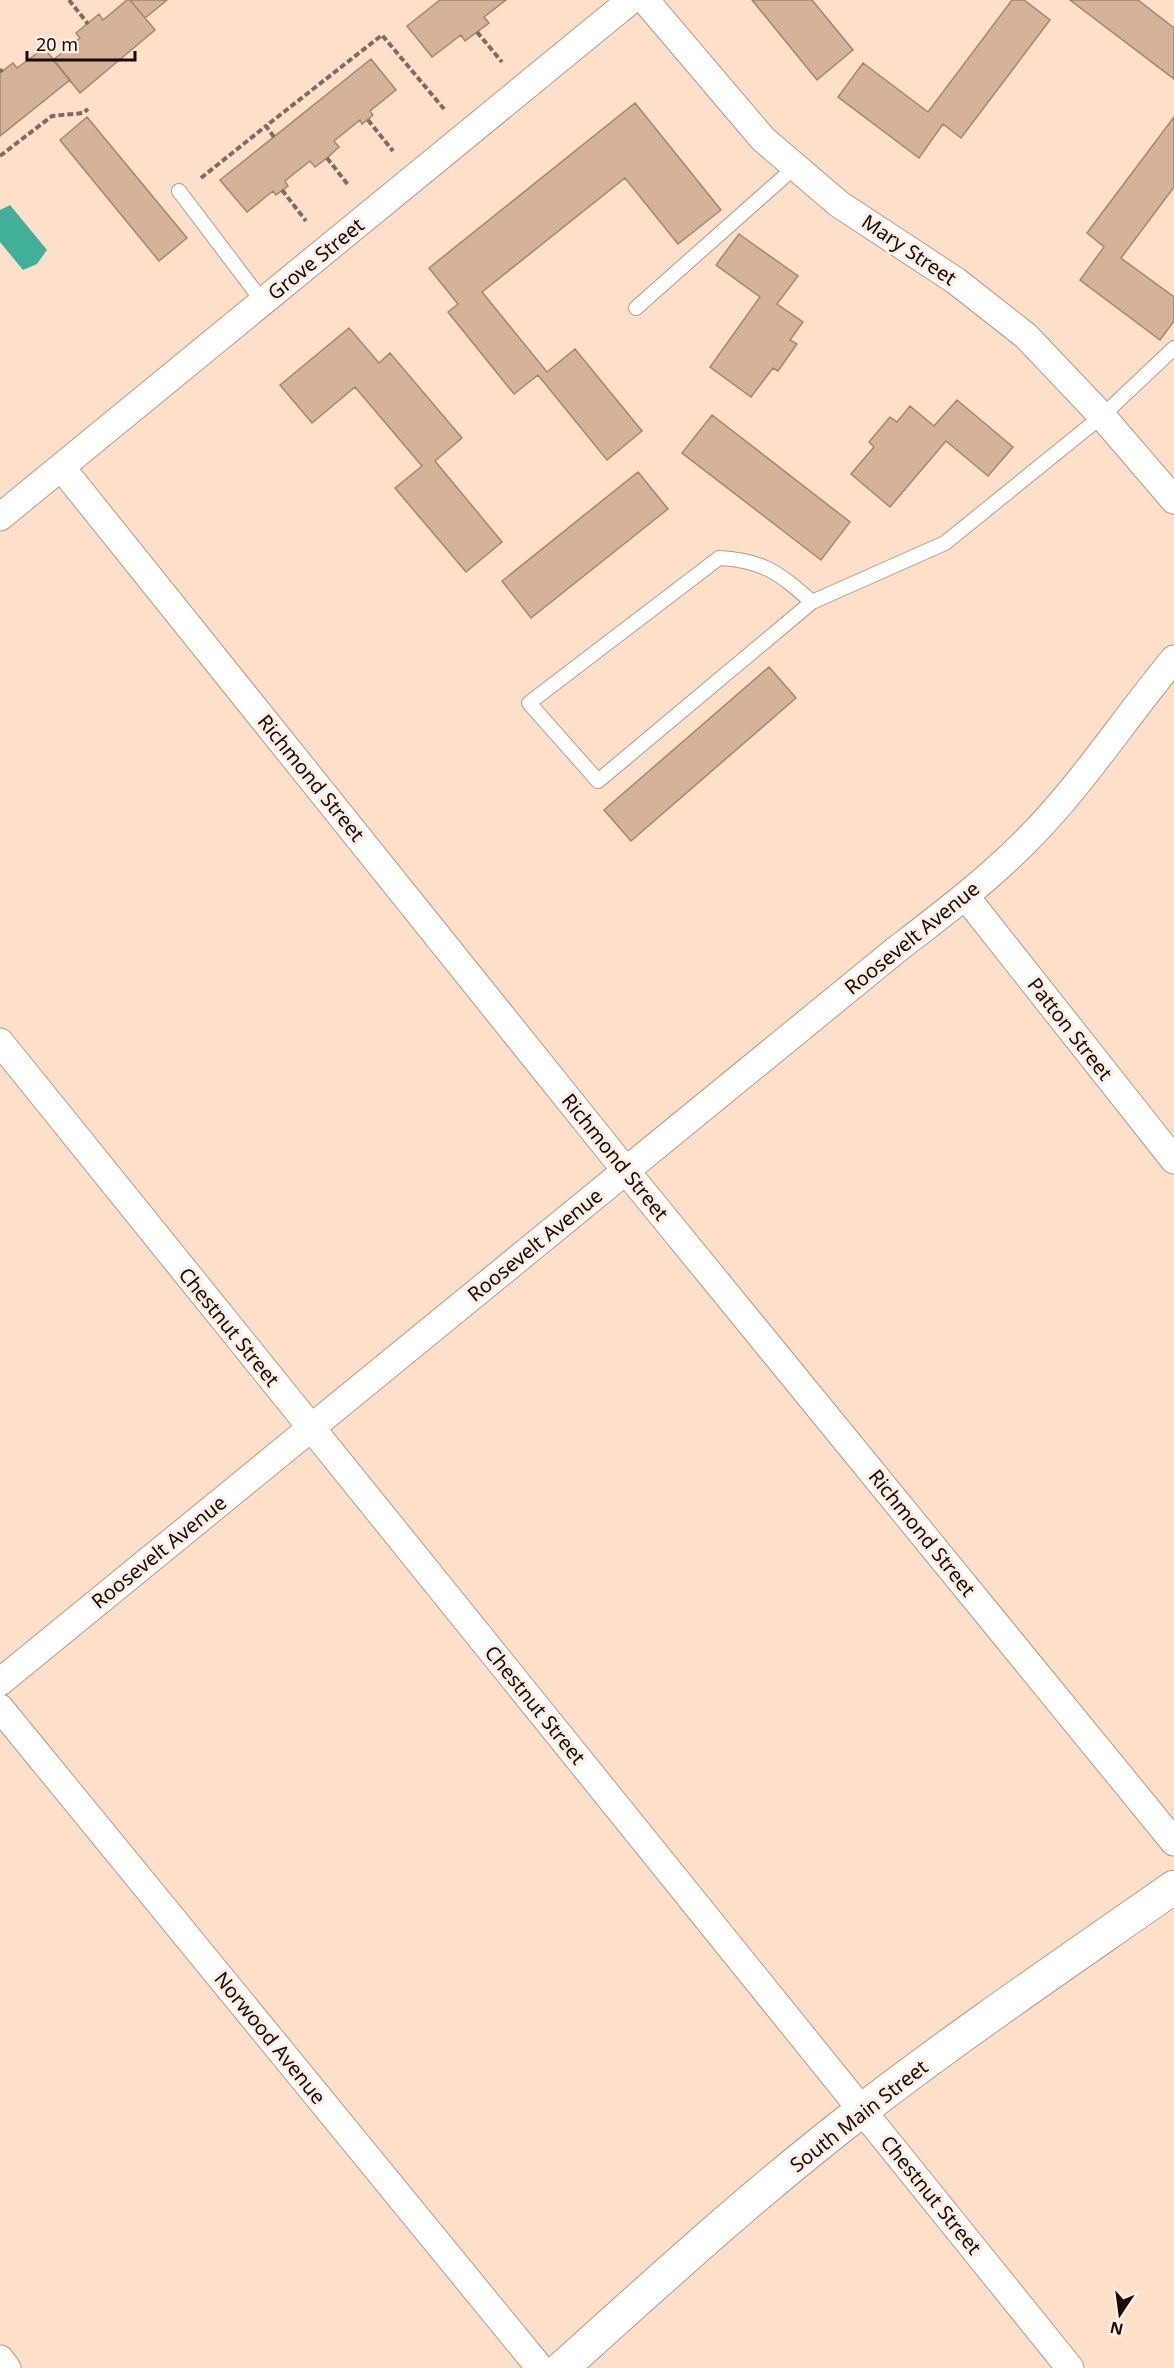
<svg xmlns="http://www.w3.org/2000/svg" width="1174" height="2368" viewBox="0 0 1174 2368" font-family="'Noto Sans',sans-serif">
<style>
.water{fill:#42af98}
.building{fill:#d6b299;stroke:#a7856d;stroke-width:1.5}
.lines{fill:none;stroke-linecap:round;stroke-linejoin:round}
.service-casing{stroke:#bc9880;stroke-width:16}
.minor-casing{stroke:#bc9880;stroke-width:29}
.tertiary-casing{stroke:#bc9880;stroke-width:35}
.path{stroke:#806c5f;stroke-width:4;stroke-dasharray:6 3;stroke-linecap:butt}
.service{stroke:#fff;stroke-width:14}
.minor{stroke:#fff;stroke-width:27}
.tertiary{stroke:#fff;stroke-width:33}
.labels{text-anchor:middle;stroke-width:6;stroke-linejoin:round;paint-order:stroke}
.street-label{font-size:20px;fill:#170b04;stroke:#ffefe5}
</style>
<rect width="100%" height="100%" fill="#fddfca"/>
<path class="water" d="M10,205l37,45 -10,14 -14,6 -23,-28v-32z"/>
<path class="building" d="M127,0h3l25,30 -75,63 -27,-33 27,-22 -4,-5 23,-19 4,6z
M130,0h37l-22,18z
M440,0h66l-22,17 5,6 -24,18 -4,-6 -29,22 -25,-31z
M752,0h60l41,50 -36,30z
M1012,0h12l26,20 -89,118 -18,-14 -24,34 -81,-61 25,-34 65,49z
M1070,0h68l36,28v51z
M44,48l26,32 -70,56v-63l13,-10 4,5z
M371,59l25,31 -26,21 3,4 -11,9 -2,-4 -26,21 5,6 -12,11 -12,9 -5,-6 -25,20 3,5 -12,9 -3,-4 -26,21 -27,-32z
M635,103l86,107 -43,34 -53,-66 -143,114 65,80 28,-23 67,82 -35,29 -69,-85 -24,19 -66,-82 10,-8 -29,-36z
M87,117l100,121 -28,23 -99,-121z
M1174,117v70l-53,71 53,39v24l-14,19 -80,-60 24,-33 -17,-14z
M739,234l59,42 -21,28 26,18 -13,18 7,4 -19,27 -5,-3 -22,29 -41,-30 50,-70 -44,-32z
M349,328l30,35 11,-10 72,85 -27,23 67,81 -36,30 -71,-84 27,-22 -67,-79 -43,36 -32,-38z
M957,400l56,47 -25,29 -42,-35 -56,66 -39,-33 23,-27 -5,-5 21,-25 7,5 13,-16 24,20z
M712,415l138,107 -29,38 -139,-107z
M638,472l30,37 -137,109 -29,-37z
M769,667l27,31 -165,143 -27,-31z"/>
<g class="lines">
<g class="service-casing">
<path id="service" d="M179,191l84,111
M636,308l159,-141
M812,602l-214,179 -69,-78 190,-145c45,2 61,16 93,44l133,-59 157,-127 72,-68"/>
</g>
<g class="minor-casing">
<path id="minor" d="M645,0l118,139 76,65 117,77 70,55 76,80 72,84
M61,467l565,704 548,671
M0,517l631,-517
M966,897l208,263
M0,1042l1070,1326
M0,1682l896,-732c44,-34 88,-67 127,-106 57,-56 100,-124 151,-185
M0,1708l540,660
M0,2359l7,9"/>
</g>
<g class="tertiary-casing">
<path id="tertiary" d="M562,2368c99,-89 197,-179 303,-260 100,-77 205,-148 309,-221"/>
</g>
<path class="path" d="M69,0l19,24
M477,32l25,30
M0,69l2,3
M368,120l25,31
M274,137l-8,-11 116,-91 62,74
M0,156l52,-40 31,-3 5,-4
M327,158l22,28
M201,178l65,-52
M282,190l24,31"/>
<use href="#service" class="service"/>
<use href="#minor" class="minor"/>
<use href="#tertiary" class="tertiary"/>
</g>
<g class="labels">
<g class="street-label">
<text transform="translate(909 250) rotate(34)" y="7">Mary Street</text>
<text transform="translate(316 259) rotate(-39)" y="7">Grove Street</text>
<text transform="translate(311 778) rotate(51)" y="7">Richmond Street</text>
<text transform="translate(912 938) rotate(-39)" y="7">Roosevelt Avenue</text>
<text transform="translate(1070 1029) rotate(52)" y="7">Patton Street</text>
<text transform="translate(615 1157) rotate(51)" y="7">Richmond Street</text>
<text transform="translate(535 1245) rotate(-39)" y="7">Roosevelt Avenue</text>
<text transform="translate(229 1327) rotate(51)" y="7">Chestnut Street</text>
<text transform="translate(922 1533) rotate(51)" y="7">Richmond Street</text>
<text transform="translate(159 1552) rotate(-39)" y="7">Roosevelt Avenue</text>
<text transform="translate(535 1705) rotate(51)" y="7">Chestnut Street</text>
<text transform="translate(270 2038) rotate(51)" y="7">Norwood Avenue</text>
<text transform="translate(859 2116) rotate(-38)" y="7">South Main Street</text>
<text transform="translate(931 2195) rotate(51)" y="7">Chestnut Street</text>
</g>
</g>
<g transform="translate(1120 2314) rotate(193)" stroke="#ffefe5" stroke-width="4.5" paint-order="stroke">
<path d="M0-4.5L10 22L0 15L-10 22Z" fill="#170b04"/>
<text y="-9" font-size="16" font-weight="bold" text-anchor="middle" fill="#170b04">N</text>
</g>
<path d="M27 51v9h108v-9" fill="none" stroke="#170b04" stroke-width="3"/>
<text x="36" y="51" font-size="18" fill="#170b04" stroke="#ffefe5" stroke-width="4.5" paint-order="stroke">20 m</text>
</svg>
